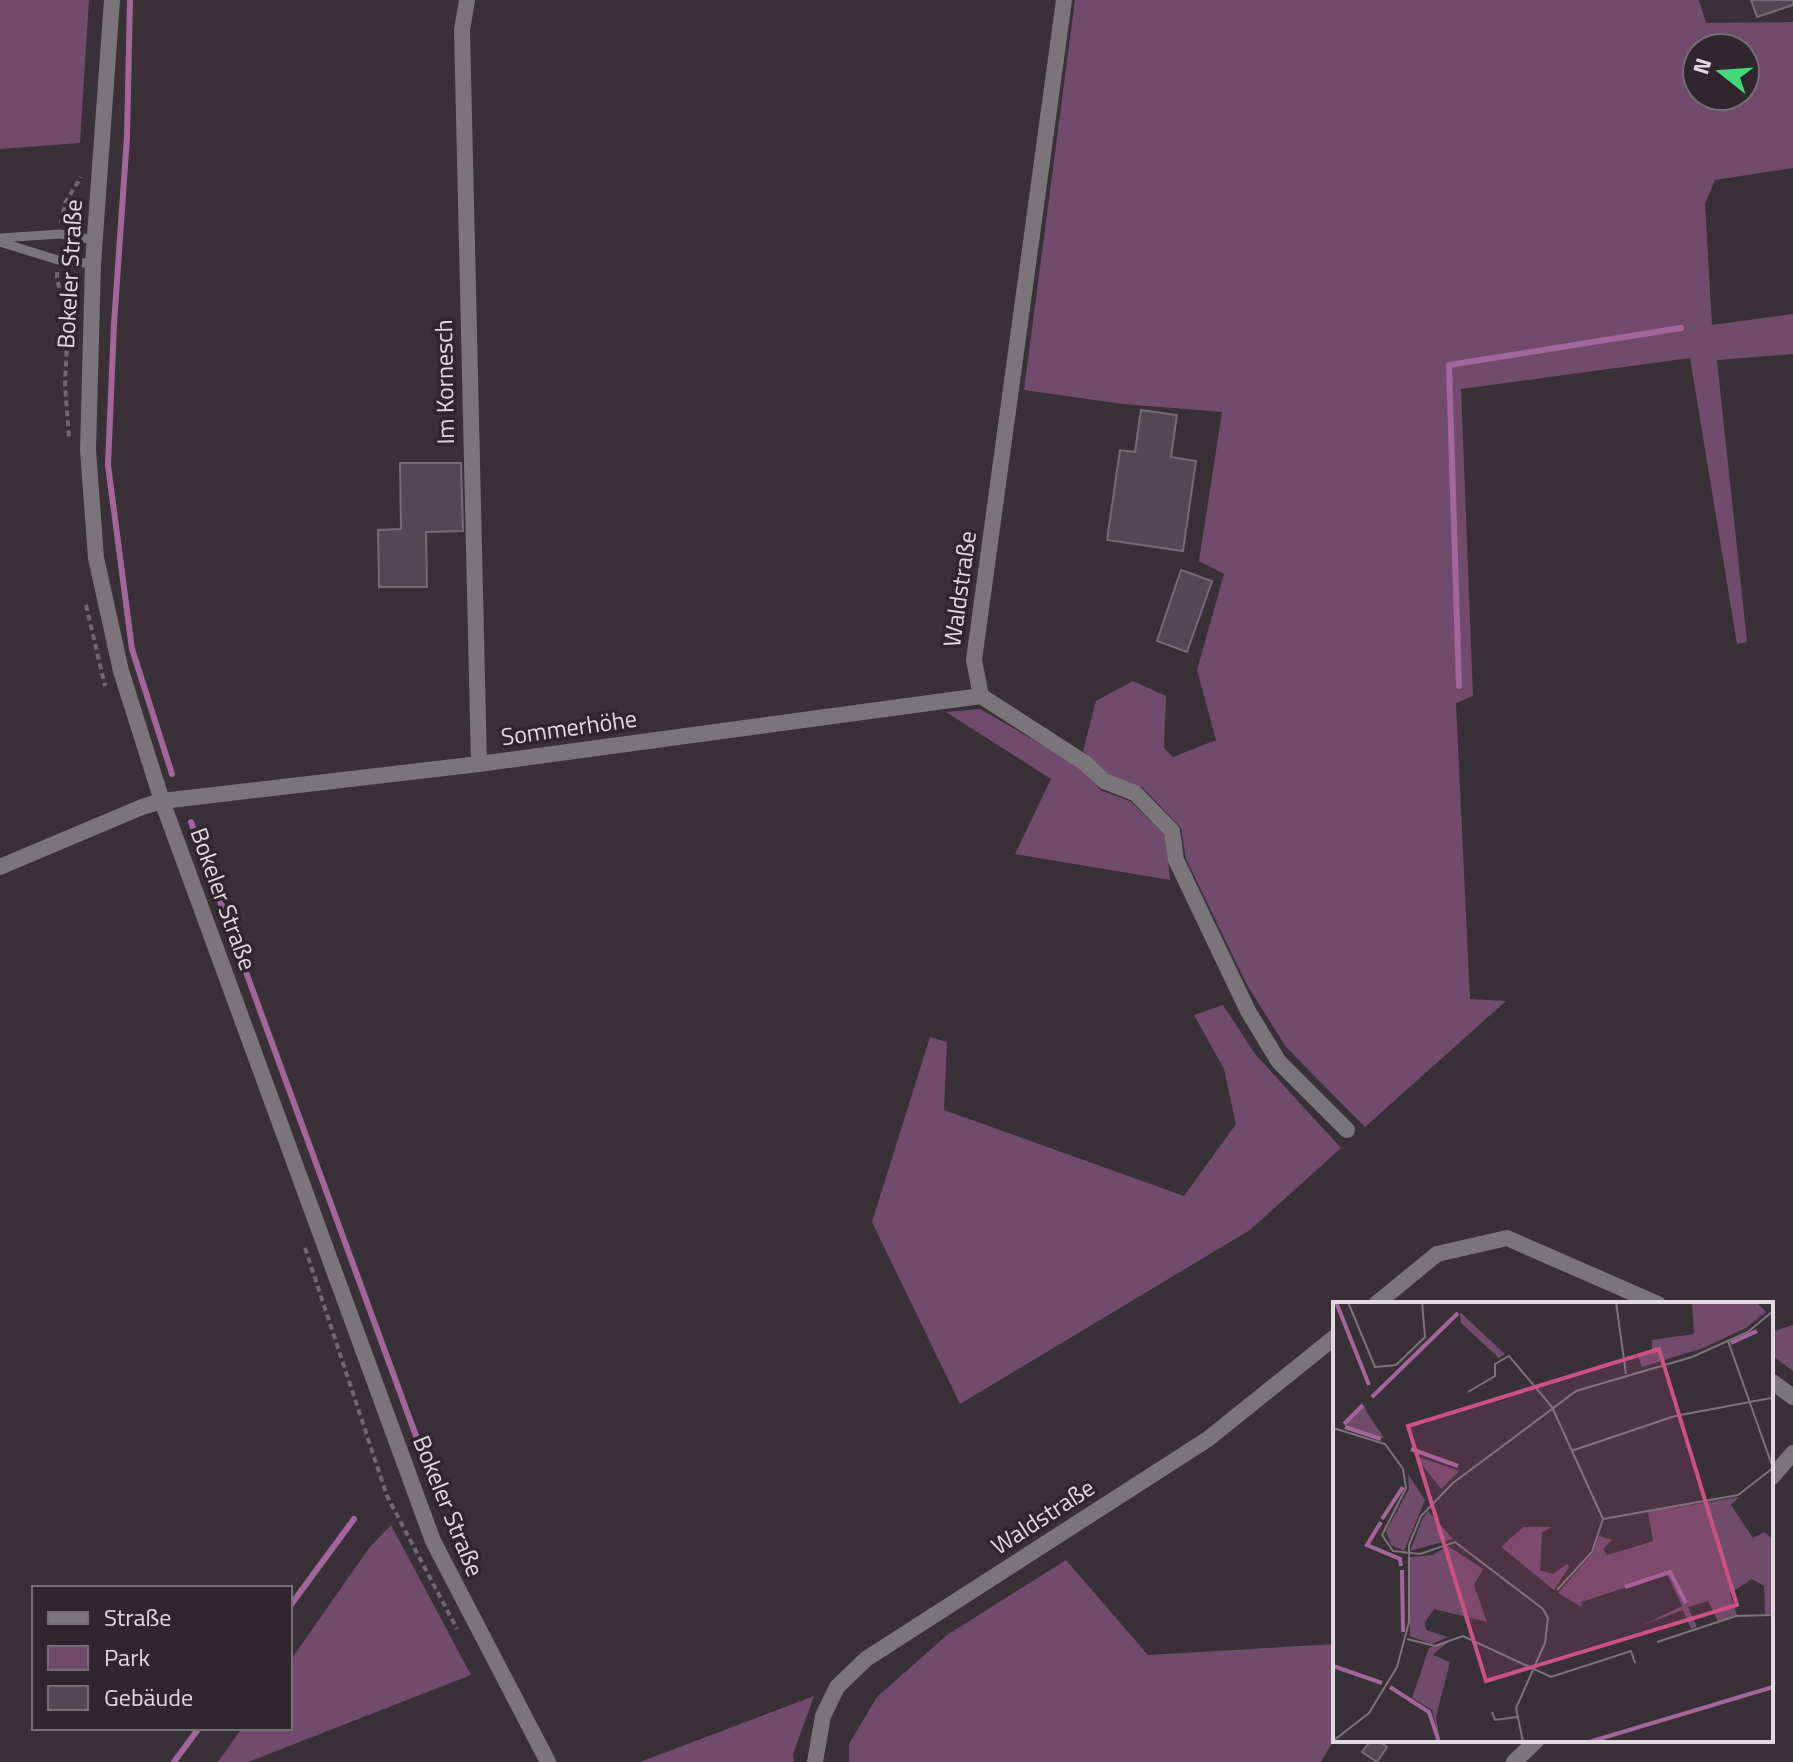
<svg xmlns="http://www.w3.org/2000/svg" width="1793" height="1762" viewBox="0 0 1793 1762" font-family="'Titillium Web',sans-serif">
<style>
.green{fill:#714b6c;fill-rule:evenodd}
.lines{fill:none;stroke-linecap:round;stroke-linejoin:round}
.stream{stroke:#a3669b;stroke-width:6}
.building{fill:#534851;stroke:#766b74;stroke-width:2}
.path{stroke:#716970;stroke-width:4;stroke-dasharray:6 4;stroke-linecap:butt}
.service{stroke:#7a7579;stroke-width:9}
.minor{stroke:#7a7579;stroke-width:16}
.tertiary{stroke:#7a7579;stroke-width:16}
.labels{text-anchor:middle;stroke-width:7;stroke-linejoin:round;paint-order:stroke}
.street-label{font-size:24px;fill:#e0dadf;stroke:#2f262e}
.inset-river{fill:none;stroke:#a3669b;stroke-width:4}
.inset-road{fill:none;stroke:#7c747b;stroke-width:2}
.view{fill:#cb5283;fill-opacity:0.15;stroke:#cb5283;stroke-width:4}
.inset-edge{fill:none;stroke:#e0dadf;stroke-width:4}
</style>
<rect width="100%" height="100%" fill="#393038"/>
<path class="green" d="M0,0h89l-9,143 -80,6z
M1075,0h624l7,23 87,-1v146l-78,12 -10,24 7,121 81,-11v40l-76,6 30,282 -10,2 -47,-286 -229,31 12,307 -17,7 14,296 36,2 -141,126 -79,-80 -39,-62 -61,-126 -5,-31 -38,-40 -34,-13 -26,-24 13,-50 37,-20 33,15 -2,52 9,9 43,-17 -19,-70 27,-96 -25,-13 23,-149 -99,-8 -99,-14zM1697,48h48v48h-48z
M980,709l101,58 19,23 30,11 36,35 4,44 -155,-26 36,-75 -105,-67z
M1223,1005l32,49 86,94 -91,82 -290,174 -88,-182 58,-185 17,5 -3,68 240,86 52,-72 -12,-55 -30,-54z
M1793,1325v46l-22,-16v-23z
M391,1525l80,150 -223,87h-30l24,-34h48v-67l79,-113z
M1066,1560l82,95 187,-11v94l-14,24h-472v-18l28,-47 70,-62z
M814,1696l-21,58 1,8h-154z"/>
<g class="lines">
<path class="stream" d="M130,0l-3,137 -13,187 -6,141 24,184 40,125
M1459,686l-10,-321 232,-37
M191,822l225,614
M290,1606l64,-87
M174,1762l25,-34"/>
</g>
<path class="building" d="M1751,0h42v5l-36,12z
M1141,410l36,5 -6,42 25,4 -13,90 -76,-11 13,-90 15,2z
M400,463h61l2,68 -37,1 1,55h-48l-1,-57 23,-1z
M1181,570l31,11 -25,71 -30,-11z
M1371,1740h6l10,7 -10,15 -15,-10z"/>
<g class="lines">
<path class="path" d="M61,223l4,-20 16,-26
M57,272v7l11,42 -3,64 4,52
M86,605l19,81
M305,1248l82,248 70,133"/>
<path class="service" d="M0,238l60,-4 35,6
M0,242l58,18 35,4"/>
<path class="minor" d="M467,0l-5,30 17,734
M1064,0l-90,660 7,36 104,67 19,18 31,12 37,38 4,29 72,151 31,51 68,68
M0,867l142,-60 20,-6 317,-37 502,-68
M1376,1304l61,-50 70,-16 151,66
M1771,1381l22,16
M1771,1478l22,-25
M815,1762l8,-46 14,-29 29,-28 342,-220 127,-102
M1514,1762l23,-22"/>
<path class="tertiary" d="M112,0l-19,264 -5,186 8,108 25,113 41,130 271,740 115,221"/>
</g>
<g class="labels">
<g class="street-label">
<text transform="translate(70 274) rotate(-87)" y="8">Bokeler Straße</text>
<text transform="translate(445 382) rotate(-91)" y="8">Im Kornesch</text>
<text transform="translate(960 589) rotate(-82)" y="8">Waldstraße</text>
<text transform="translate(569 728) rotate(-8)" y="8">Sommerhöhe</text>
<text transform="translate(223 899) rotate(70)" y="8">Bokeler Straße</text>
<text transform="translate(448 1506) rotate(68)" y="8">Bokeler Straße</text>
<text transform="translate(1043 1517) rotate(-33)" y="8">Waldstraße</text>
</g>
</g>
<g transform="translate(1333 1302)">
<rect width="440" height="440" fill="#393038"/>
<path d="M359,0h64l10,10 -20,16 -43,20 -61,19 -4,-11 14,-7v-9l42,-6zM127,12l1,-1 44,41 -6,4 -38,-35zM31,104l4,8 16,24 -40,-13zM82,154l40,13 4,2 -18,18zM75,172l17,26 -21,51 -13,-6 -5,-14 23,-42zM406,195l-8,8 22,33 11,-6 9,7v75h-8l-1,-28 -12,-7 -22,14 7,22 -19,6 -10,-20 -20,6 9,20 -6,2 -8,-19 -40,15 39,-19 -15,-32 -86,28 1,5 -24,-14 35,-40 6,-17 13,4 -9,9 4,6 24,-7 22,-7 -5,-29zM95,209l25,28 -43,12 13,-33zM190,225h29l-10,5 -2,38 13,4 14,-10 2,3 -15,23 -53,-43zM115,244l35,23 -9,16 13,37 -53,-13 -9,13 1,8 22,7 -16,7 -22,-8v-79l22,-2zM118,337l-18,16 17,7 -14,55 4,25 -8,-32 -20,-12 17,-50z" fill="#714b6c"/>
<path class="inset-river" d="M3,0l33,83M398,41l26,-12M39,95l86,-84M11,122l19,-19M12,125l36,12M78,147l47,17M49,217l21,-32M48,220l-14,23 33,14 1,7M69,268l1,62M292,285l45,-15 16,31M0,364l49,17M57,385l39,25 10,30M256,440l184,-55"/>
<path class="inset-road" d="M15,0l27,65 21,-2 29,-28 -3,-35M283,0l10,72M395,39l45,127M135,90l27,-16v-12l14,-8 43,51 51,112M0,126l52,16 18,25 3,19 -24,47 11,16 27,3 35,-12 88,67 5,9 -3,25 -29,65 7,34M238,149l104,-35 96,-18M270,217l135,-24 35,-27M224,288l35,-38 11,-33M74,337l28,7 28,-10 88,41 80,-26 4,12M324,340l79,-26 37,-1M159,410l3,8 22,-3M0,439l36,-28 28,-46 12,-45v-77l12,-29 32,-33 123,-92 116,-34 56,-25 25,-21"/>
<path class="view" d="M326,47l78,256 -251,76 -78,-255z"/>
<rect width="440" height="440" class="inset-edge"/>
</g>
<rect x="32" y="1586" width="260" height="144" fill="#2f262e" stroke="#766e75" stroke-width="2"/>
<rect x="48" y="1612" width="40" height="12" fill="#7a7579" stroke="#766e75" stroke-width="2"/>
<text x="104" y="1626" font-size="24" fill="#e0dadf">Straße</text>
<rect x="48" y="1646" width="40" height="24" fill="#714b6c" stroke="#766e75" stroke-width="2"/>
<text x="104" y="1666" font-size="24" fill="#e0dadf">Park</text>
<rect x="48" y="1686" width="40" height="24" fill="#534851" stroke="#766e75" stroke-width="2"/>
<text x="104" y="1706" font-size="24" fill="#e0dadf">Gebäude</text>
<g transform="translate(1721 72) rotate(287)"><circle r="38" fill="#2f262e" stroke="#766e75" stroke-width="2"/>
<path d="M0-6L14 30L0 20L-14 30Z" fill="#46d779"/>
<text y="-12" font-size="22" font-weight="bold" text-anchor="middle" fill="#e0dadf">N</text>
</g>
</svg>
